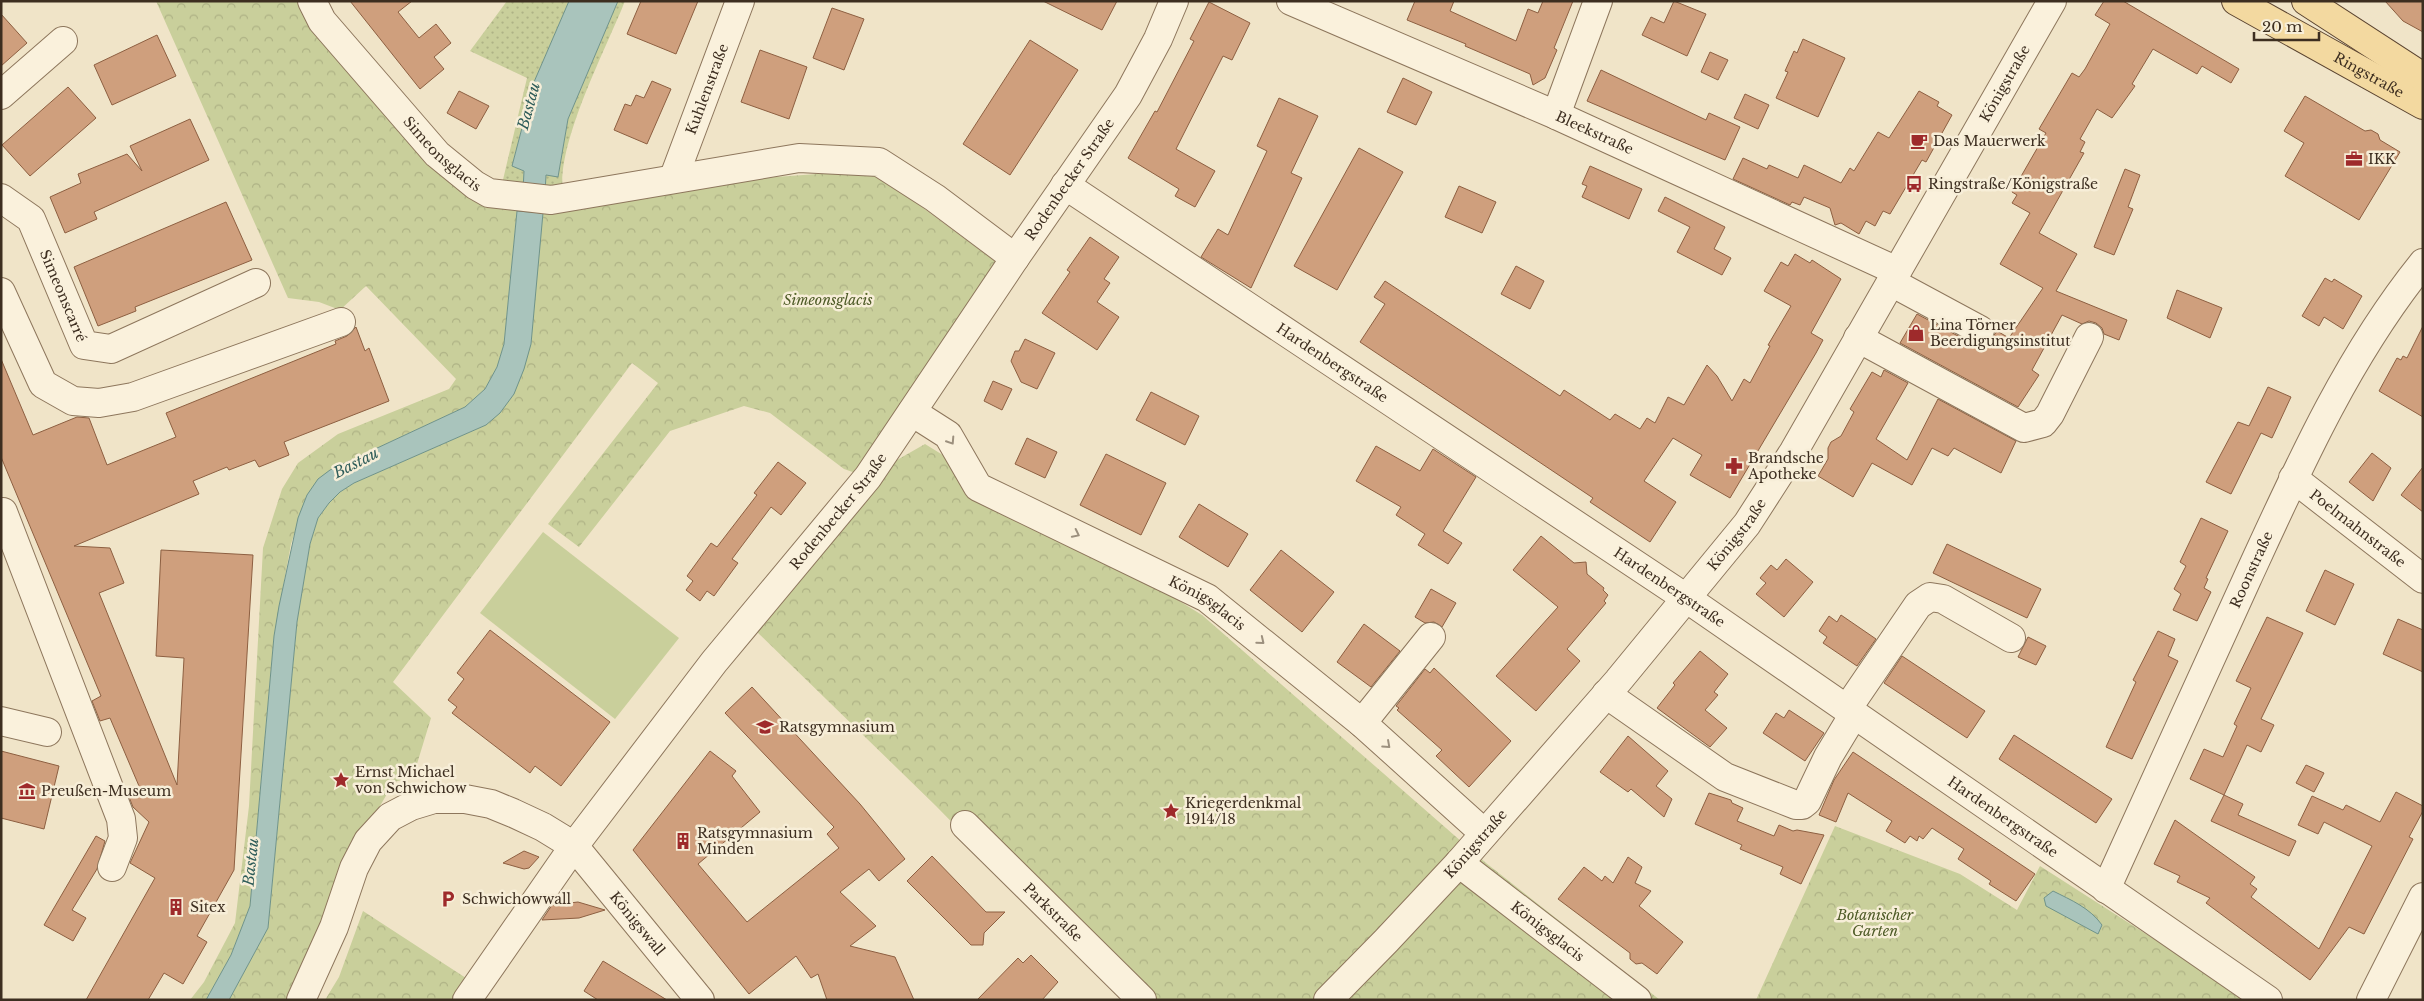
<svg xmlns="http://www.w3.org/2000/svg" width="2424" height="1001" viewBox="0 0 2424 1001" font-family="'Libre Baskerville',serif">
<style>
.grass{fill:url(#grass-dots)}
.park{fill:url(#park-crowns)}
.pitch{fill:#c9cf9b}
.water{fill:#a9c4bc;stroke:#6f938a}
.building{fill:#cf9f7d;stroke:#8d5f41}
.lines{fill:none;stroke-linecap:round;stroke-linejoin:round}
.minor-casing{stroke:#8d765c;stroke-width:30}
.major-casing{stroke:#5b4430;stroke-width:30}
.minor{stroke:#faf1dc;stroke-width:28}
.major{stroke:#f3d9a0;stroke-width:28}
.oneway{stroke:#9c907e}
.labels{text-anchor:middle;stroke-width:5;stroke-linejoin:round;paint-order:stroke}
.street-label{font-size:14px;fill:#3d2e20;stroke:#f7eed8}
.poi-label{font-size:14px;fill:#3d2e20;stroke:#f7eed8;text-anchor:start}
.park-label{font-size:14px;font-style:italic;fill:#4d5a26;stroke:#f7eed8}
.water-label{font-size:15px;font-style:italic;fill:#2f5d5a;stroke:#f7eed8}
</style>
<defs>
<pattern id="grass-dots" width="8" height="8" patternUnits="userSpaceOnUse" patternTransform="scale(1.25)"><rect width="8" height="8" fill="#c9cf9b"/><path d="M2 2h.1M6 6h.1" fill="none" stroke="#aeb285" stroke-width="1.8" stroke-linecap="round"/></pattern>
<pattern id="park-crowns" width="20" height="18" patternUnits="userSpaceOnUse" patternTransform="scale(1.25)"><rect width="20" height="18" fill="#c9cf9b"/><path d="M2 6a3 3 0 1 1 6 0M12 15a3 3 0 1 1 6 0" fill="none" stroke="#aeb285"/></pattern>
</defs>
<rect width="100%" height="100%" fill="#f0e4c8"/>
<path class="grass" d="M507,1h62l-35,81 -22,84 12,5 -1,20 -21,-7 25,-106 -57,-27z
M618,1h7c-19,48 -69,143 -62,191l-18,1 1,-18 12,1 10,-57z"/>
<path class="park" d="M156,1h156l170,197 390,-28 128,95 -131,211 56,-32 277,171 284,248 174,137h-534l-190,-194 -185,-180 116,-149 -23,-8 -74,-56 -26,-7 -74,25 -91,116 -31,-23 110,-141 -26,-20 -239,319 38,36 -18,59 -19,5 -41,70 -45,112 -21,36h-58l39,-72 29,-306 13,-78 8,-26 11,-15 11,-11 14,-9 132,-58 45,-81 2,-34 -16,-99 -13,133 -7,23 -12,22 -20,18 -135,63 -23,25 -16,49 -17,92 -24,270 -19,49 -25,45h-16l14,-18 31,-59 14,-117 14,-258 19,-59 16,-26 40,-29 111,-45 7,-10 -90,-93 -26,24 -21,-8 -31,-4z
M1835,826l125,48 57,36 23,-44 209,134h-493z
M363,911l106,69 -14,20h-130l14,-23z"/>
<path class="pitch" d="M543,532l136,106 -64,81 -135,-106z"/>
<path class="water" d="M569,1h49l-50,118 -10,58 -12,-2 -1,18 -22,-2 1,-20 -12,-5 22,-84z
M517,211l26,2 -12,131 -7,25 -10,25 -14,19 -14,12 -132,58 -14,9 -11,11 -11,15 -8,26 -13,78 -29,306 -39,72h-23l25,-45 19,-49 24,-270 5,-30 19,-88 9,-23 11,-16 12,-9 135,-63 20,-18 12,-22 7,-23z
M2053,891c18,9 37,17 49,34l-4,9 -52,-28 -2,-8z"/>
<path class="building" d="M350,1h62l-14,11 21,26 17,-14 15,19 -17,14 10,12 -24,20z
M641,1h57l-22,53 -49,-20z
M1043,1h74l-15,29z
M1415,1h39l-4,10 66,30 12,-32 10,4 5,-12h30l-19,47 3,2 -12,28 -12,7 -3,-11 -65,-28 1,-2 -59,-24z
M1674,1l32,13 -19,42 -45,-21 9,-18 13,6z
M2104,1h19l116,68 -8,14 -29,-17 -5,8 -44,-25 -21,35 3,2 -23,32 -15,-9 -17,30 5,3 -5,10 4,1 -45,80 38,21 -21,37 71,29 -8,20 -15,-6 -2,-6 -6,-5 -7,-2 -7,3 -20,-9 -30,55 7,5 -21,32 -118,-64 17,-29 56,30 8,2 7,-2 9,-13 12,7 34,-50 -43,-24 30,-51 -18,-10 5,-8 -5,-3 34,-59 -7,-4 33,-56 7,4 6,-8 25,-45 -15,-9z
M2385,1h38v31l-20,-11z
M1209,2l41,21 -18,37 -9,-4 -47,93 39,22 -20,36 -20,-11 4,-7 -51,-31 27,-47 2,1 37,-71 -4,-2z
M832,8l32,11 -20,51 -31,-12z
M1,14l26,29 -26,23z
M157,35l19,41 -64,29 -18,-40z
M1803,39l42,19 -27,59 -42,-19 12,-26 -3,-1 9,-20 3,2z
M1030,40l48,30 -68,105 -47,-31z
M760,50l47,17 -18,52 -48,-17z
M1710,52l18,8 -10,20 -17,-8z
M1601,70l105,50 3,-7 31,14 -15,33 -138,-59z
M1403,78l29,14 -16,33 -29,-13z
M652,81l19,8 -24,55 -33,-14 11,-26 6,2 5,-11 8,3z
M68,87l28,31 -66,58 -28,-31z
M459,91l30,15 -13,23 -29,-16z
M1919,91l20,11 -2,4 15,9 -26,47 -4,-2 -32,54 -7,-3 -8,15 -9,-5 -7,13 -18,-11 -6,2 -5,-17 -26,-11 -4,8 -8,-3 -2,3 -57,-26 10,-21 24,11 2,-4 29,13 6,-13 37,18 9,-15 4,3 24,-39 11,6z
M1745,94l24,11 -11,24 -24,-11z
M2305,96l60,35 6,-1 7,4 2,6 20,12 -41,68 -74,-44 19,-33 -20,-12z
M1279,98l39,18 -27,57 11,5 -51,110 -50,-31 17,-28 10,6 39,-84 -10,-5z
M190,119l19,41 -115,52 3,7 -32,14 -15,-36 31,-14 -3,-9 49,-20 15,17 -12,-25z
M1359,148l44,24 -66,118 -43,-24z
M1590,166l52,23 -13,30 -47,-22 5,-11 -5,-2z
M2125,169l15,6 -12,32 5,2 -19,46 -20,-8z
M1459,186l37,16 -14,31 -37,-16z
M1665,197l60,30 -11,22 17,9 -9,17 -45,-23 13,-25 -32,-16z
M226,202l26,58 -117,47 1,4 -38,15 -24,-59z
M1090,237l29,20 -15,22 6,4 -13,19 22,15 -22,33 -55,-37 28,-41 -3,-2z
M1795,254l15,9 2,-3 29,19 -30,54 12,7 -7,13 -86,145 -40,-23 12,-20 -29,-17 -29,43 32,21 -26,40 -60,-40 3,-4 -233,-156 25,-38 -11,-7 11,-16 175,115 4,-6 46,30 5,-6 25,15 7,-11 8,5 13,-26 16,8 23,-40 10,11 15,25 12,-22 6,4 20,-37 -2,-1 23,-39 -27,-15 17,-29 7,4z
M1516,266l28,15 -14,28 -29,-15z
M2325,278l7,4 2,-3 28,17 -19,33 -19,-12 -5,9 -17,-10z
M2177,290l45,18 -12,30 -43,-20z
M2423,326v91l-44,-26 18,-33 4,2 2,-4 4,2z
M356,327l9,24 4,-3 20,53 -105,41 5,13 -30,12 -4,-7 -26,10 -2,-3 -34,14 6,13 -125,52 36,2 14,35 -25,10 78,192 7,-127 -28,-2 5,-106 92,5 -19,315 -37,66 10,6 -24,42 -19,-11 -16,27h-62l69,-122 -25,-15 19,-41 -16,-15 -4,-10 10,-11 -29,-68 -10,3 -8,-20 9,-5 -100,-239v-98l32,76 44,-18 12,1 18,47 69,-28 -10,-24 170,-69 -1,-3 12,-5z
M1025,339l30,14 -18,36 -16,-7 -10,-21 4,-10h4z
M1884,370l24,13 -32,56 31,21 31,-61 78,42 -15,32 -47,-25 -6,8 -16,-8 -20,37 -40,-22 -19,34 -35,-21 10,-17v-11l3,-6 10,-6 13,-24 -4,-3 22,-37 9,5z
M993,381l19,8 -10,21 -18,-9z
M2268,387l23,10 -19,41 -11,-5 -30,61 -25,-12 32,-60 11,4z
M1151,392l48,24 -14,29 -49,-25z
M1027,438l30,14 -12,26 -30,-14z
M1376,446l44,25 13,-22 43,28 -33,54 19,12 -14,21 -30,-19 7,-11 -29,-19 5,-8 -45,-26z
M2372,453l19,15 -18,33 -24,-19z
M1106,454l60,29 -25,52 -61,-30z
M778,462l28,21 -25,32 -10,-8 -39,52 6,4 -24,33 -7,-5 -7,10 -14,-11 7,-9 -6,-5 24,-33 6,4 40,-52 -3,-2z
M2423,467v45l-22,-17z
M1199,504l49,30 -20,33 -49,-30z
M2201,518l27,13 -22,47 2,1 -4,9 7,4 -14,29 -24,-11 8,-16 -7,-5 12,-23 -6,-4z
M1541,536l33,27 12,-1 1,12 17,14 -1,2 5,5 -4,6 2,2 -39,46 13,12 -44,50 -40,-35 62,-69 -45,-37z
M1947,544l94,45 -14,29 -94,-45z
M1281,550l53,42 -32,40 -52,-42z
M1786,559l27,23 -29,35 -28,-23 10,-11 -6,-5 11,-13 6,5z
M2325,570l29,14 -19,41 -29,-14z
M1431,589l25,14 -14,24 -8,-5 -9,1 -10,-6z
M1841,615l35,24 -19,27 -34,-23 4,-6 -8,-6 10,-15 8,6z
M2267,617l36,16 -42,86 13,6 -13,27 -14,-7 -23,50 -34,-16 14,-30 19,8 14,-31 -3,-2 17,-36 -15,-7z
M2398,619l25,11v42l-40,-18z
M1364,624l36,27 -29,36 -34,-25z
M490,630l120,92 -49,64 -26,-20 -5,7 -78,-60 5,-6 -9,-7 16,-21 -7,-6z
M2158,631l17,8 -7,17 10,5 -46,98 -26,-12 30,-65 -3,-2z
M2028,637l18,9 -10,19 -18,-8z
M1700,651l28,23 -14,18 4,3 -13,15 22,18 -17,19 -53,-39 18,-23 -2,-2z
M1902,656l83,55 -18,27 -83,-55z
M1434,668l77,73 -42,46 -33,-31 6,-6 -45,-40 2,-2 -3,-2 29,-37 5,4z
M752,687l108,117 45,55 -26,22 -10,-12 -29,23 36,34 -26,20 45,11 19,43h-87l-9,-26 -7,4 -15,-22 -47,38 -116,-144 77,-99 26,20 -4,5 28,36 -62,52 49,58 92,-74 -12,-14 7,-7 -109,-114z
M1789,710l35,23 -19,28 -42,-28 13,-20 8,5z
M2014,735l98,64 -16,24 -97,-64z
M1628,736l40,35 -12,15 16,13 -8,18 -33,-28 -3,3 -28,-20z
M1,751l58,15 -15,63 -43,-11z
M1853,752l182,122 -19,27 -27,-17 2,-3 -33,-22 6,-10 -32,-21 -9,11 -4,-3 -2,5 -7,-5 -5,7 -19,-12 6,-10 -44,-28 -12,29 -17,-7 15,-35z
M2306,765l18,8 -10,19 -18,-9z
M2396,792l27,14v5l-14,26 4,2 -49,95 -15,-7 -39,53 -104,-77 4,-5 -33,-16 3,-6 -26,-12 21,-44 80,57 -5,7 7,5 -6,8 68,52 53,-103 -48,-24 -6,12 -20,-9 14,-29 31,14 3,-5 34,17z
M1709,793l22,7 1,3 11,5 -6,13 37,15 5,-11 14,6 4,-1 27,5 -23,49 -21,-10 3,-7 -43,-18 2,-4 -47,-21z
M2224,795l19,9 -5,11 58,26 -7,15 -78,-35z
M96,836l9,5 -8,28 -25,41 14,8 -13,23 -29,-16z
M524,851l15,6 -10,11 -5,1 -21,-6z
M932,856l54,56h19l-21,21 -1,12h-12l-64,-64z
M1628,857l14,10 -7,16 16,8 -12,15 44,36 -26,32 -15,-11 -6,1 -6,-5v-6l-72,-54 26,-32 18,14 3,-5 8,7z
M578,902l27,8 -26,8 -37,2 10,-15z
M1031,955l27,27 -16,18h-65l41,-42 5,5z
M603,961l64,39h-69l-14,-9z"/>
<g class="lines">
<g class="minor-casing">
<g id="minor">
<path id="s1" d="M312,1l10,20 115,133 38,31 14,8 62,7 248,-42 80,4 56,36 80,60"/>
<path id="s2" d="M1291,1l265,114 341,156"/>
<path d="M1,95l62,-54"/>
<path d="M1556,115l42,-114"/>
<path id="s3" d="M674,177l66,-176"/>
<path id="s4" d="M1065,185l621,413 582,402"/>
<path id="s5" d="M1,198l30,21 53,126 27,4 145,-66"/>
<path d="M1891,282l89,48"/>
<path d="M1,292l42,92 30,17 26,2 34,-6 208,-75"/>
<path d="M1858,338l166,90 19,-5 7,-9 39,-77"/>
<path id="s6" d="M912,412l36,23 30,52 229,111 155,125 122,110"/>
<path id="s7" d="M2293,478l130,101"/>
<path d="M3,512l118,307 2,19 -11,29"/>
<path d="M1606,694l119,83 71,28h6l5,-4 21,-44 26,-43"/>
<path d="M1847,709l71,-104 12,-8 13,2 68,39"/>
<path d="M1,721l46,11"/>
<path d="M1362,723l69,-86"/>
<path id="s8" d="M965,825l177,175"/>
<path id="s9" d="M1459,863l178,137"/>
<path id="s10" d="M2106,889c47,-103 94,-206 141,-310 50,-109 100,-222 176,-316"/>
<path id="s11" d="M301,1000l33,-73 20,-59 14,-27 22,-24 21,-11 23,-7h31l26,5 22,9 30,14 31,19 126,154"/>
<path id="s12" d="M467,1000l107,-154 140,-184 154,-185 147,-219 113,-163 30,-56 16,-38"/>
<path id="s13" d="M1328,1000l58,-59 73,-78 159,-182 129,-157 47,-73 258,-450"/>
<path d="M2371,1000l52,-103"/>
</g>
</g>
<g class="major-casing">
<g id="major">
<path id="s14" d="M2236,1l187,104"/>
<path d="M2306,1l117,76"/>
</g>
</g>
<use href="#minor" class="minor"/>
<use href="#major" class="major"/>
</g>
<defs><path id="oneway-chevron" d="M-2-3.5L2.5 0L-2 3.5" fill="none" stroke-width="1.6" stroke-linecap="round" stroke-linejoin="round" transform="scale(1.25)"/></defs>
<g class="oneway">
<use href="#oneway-chevron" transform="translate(951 441) rotate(57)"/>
<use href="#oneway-chevron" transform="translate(1076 534) rotate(26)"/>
<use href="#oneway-chevron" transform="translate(1261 641) rotate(39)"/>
<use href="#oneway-chevron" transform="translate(1387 745) rotate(42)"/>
</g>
<defs>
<g id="cafe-bare" transform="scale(1.35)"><path d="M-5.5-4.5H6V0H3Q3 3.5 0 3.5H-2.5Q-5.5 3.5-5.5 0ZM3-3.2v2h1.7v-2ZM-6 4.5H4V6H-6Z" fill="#9e2a2b" stroke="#f7eed8" stroke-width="2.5" paint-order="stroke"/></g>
<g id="office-bare" transform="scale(1.35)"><path d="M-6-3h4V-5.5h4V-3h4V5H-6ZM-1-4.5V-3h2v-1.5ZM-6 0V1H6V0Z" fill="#9e2a2b" stroke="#f7eed8" stroke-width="2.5" paint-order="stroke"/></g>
<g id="bus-bare" transform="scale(1.35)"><path d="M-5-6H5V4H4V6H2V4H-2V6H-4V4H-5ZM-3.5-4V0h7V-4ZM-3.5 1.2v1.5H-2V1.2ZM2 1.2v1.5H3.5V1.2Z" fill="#9e2a2b" stroke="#f7eed8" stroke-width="2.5" paint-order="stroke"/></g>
<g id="shop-bare" transform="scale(1.35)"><path d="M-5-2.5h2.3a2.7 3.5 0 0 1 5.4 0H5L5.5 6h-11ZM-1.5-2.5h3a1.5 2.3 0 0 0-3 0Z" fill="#9e2a2b" stroke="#f7eed8" stroke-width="2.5" paint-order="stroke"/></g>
<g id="pharmacy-bare" transform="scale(1.35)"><path d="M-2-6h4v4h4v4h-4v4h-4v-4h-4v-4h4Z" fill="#9e2a2b" stroke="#f7eed8" stroke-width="2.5" paint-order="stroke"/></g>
<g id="school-bare" transform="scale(1.35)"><path d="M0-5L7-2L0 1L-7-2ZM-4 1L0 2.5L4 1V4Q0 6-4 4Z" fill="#9e2a2b" stroke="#f7eed8" stroke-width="2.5" paint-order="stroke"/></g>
<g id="sight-bare" transform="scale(1.35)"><path d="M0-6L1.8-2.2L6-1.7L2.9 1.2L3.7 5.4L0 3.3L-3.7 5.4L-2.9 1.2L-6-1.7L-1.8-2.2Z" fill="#9e2a2b" stroke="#f7eed8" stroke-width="2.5" paint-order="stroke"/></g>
<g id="museum-bare" transform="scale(1.35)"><path d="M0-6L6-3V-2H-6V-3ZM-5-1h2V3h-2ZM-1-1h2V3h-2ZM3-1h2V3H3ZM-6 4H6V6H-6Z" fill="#9e2a2b" stroke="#f7eed8" stroke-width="2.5" paint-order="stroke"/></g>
<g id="building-bare" transform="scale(1.35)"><path d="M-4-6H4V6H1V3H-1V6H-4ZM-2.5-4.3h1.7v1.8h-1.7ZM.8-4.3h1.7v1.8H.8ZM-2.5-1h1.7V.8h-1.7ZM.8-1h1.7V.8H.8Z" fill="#9e2a2b" stroke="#f7eed8" stroke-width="2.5" paint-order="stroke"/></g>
<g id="parking-bare" transform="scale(1.35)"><path d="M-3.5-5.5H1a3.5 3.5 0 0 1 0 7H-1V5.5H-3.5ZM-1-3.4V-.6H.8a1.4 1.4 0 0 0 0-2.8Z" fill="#9e2a2b" stroke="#f7eed8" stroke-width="2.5" paint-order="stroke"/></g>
</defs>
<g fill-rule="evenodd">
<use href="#cafe-bare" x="1919" y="141"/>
<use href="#office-bare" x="2354" y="159"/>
<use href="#bus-bare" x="1914" y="184"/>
<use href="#shop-bare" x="1916" y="333"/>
<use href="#pharmacy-bare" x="1734" y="466"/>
<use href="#school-bare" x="765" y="727"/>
<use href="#sight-bare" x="341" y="780"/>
<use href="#museum-bare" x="27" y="791"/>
<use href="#sight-bare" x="1171" y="811"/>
<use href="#building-bare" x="683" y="841"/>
<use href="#parking-bare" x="448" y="899"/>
<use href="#building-bare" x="176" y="907"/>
</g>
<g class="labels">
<g class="street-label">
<text dy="5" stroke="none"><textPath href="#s14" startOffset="152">Ringstraße</textPath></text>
<text dy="5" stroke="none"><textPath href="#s13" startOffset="1145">Königstraße</textPath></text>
<text dy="5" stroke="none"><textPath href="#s3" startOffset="94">Kuhlenstraße</textPath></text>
<text dy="5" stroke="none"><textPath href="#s2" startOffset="331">Bleekstraße</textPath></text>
<text dy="5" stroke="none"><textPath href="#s1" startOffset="202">Simeonsglacis</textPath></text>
<text dy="5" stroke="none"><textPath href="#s12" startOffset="1019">Rodenbecker Straße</textPath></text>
<text dy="5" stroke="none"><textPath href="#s5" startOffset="120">Simeonscarré</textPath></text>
<text dy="5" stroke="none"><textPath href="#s4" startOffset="321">Hardenbergstraße</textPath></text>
<text dy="5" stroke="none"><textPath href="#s12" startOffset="614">Rodenbecker Straße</textPath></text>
<text dy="5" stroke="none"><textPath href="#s7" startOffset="82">Poelmahnstraße</textPath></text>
<text dy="5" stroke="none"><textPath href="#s13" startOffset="620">Königstraße</textPath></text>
<text dy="5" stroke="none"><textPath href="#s10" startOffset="351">Roonstraße</textPath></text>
<text dy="5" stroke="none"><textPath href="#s4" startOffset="726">Hardenbergstraße</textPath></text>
<text dy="5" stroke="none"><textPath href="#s6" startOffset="360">Königsglacis</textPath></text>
<text dy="5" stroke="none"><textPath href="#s4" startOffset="1131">Hardenbergstraße</textPath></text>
<text dy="5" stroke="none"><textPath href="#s13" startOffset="215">Königstraße</textPath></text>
<text dy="5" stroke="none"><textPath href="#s8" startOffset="124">Parkstraße</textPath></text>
<text dy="5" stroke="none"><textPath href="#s11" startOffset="504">Königswall</textPath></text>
<text dy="5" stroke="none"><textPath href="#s9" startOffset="112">Königsglacis</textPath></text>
</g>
<g class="poi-label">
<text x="1933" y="146">Das Mauerwerk</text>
<text x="2368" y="164">IKK</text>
<text x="1928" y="189">Ringstraße/Königstraße</text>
<text x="1930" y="330">Lina Törner<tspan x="1930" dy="16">Beerdigungsinstitut</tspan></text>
<text x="1748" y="463">Brandsche<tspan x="1748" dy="16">Apotheke</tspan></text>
<text x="779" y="732">Ratsgymnasium</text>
<text x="355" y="777">Ernst Michael<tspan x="355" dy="16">von Schwichow</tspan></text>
<text x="41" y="796">Preußen-Museum</text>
<text x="1185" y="808">Kriegerdenkmal<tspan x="1185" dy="16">1914/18</tspan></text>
<text x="697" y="838">Ratsgymnasium<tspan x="697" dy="16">Minden</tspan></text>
<text x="462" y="904">Schwichowwall</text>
<text x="190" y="912">Sitex</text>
</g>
<g class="park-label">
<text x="828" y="305">Simeonsglacis</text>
<text x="1875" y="920">Botanischer<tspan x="1875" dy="16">Garten</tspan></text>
</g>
<g class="water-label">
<text transform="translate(529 106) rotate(-75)" y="5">Bastau</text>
<text transform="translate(356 463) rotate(-27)" y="5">Bastau</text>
<text transform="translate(251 862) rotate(-84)" y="5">Bastau</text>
</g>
</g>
<rect width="2424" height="1001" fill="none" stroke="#3d2e20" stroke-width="5"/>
<path d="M2254 32v8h65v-8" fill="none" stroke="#3d2e20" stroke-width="2.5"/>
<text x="2262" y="32" font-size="15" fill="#3d2e20" stroke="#f7eed8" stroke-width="4" paint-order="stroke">20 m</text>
</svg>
